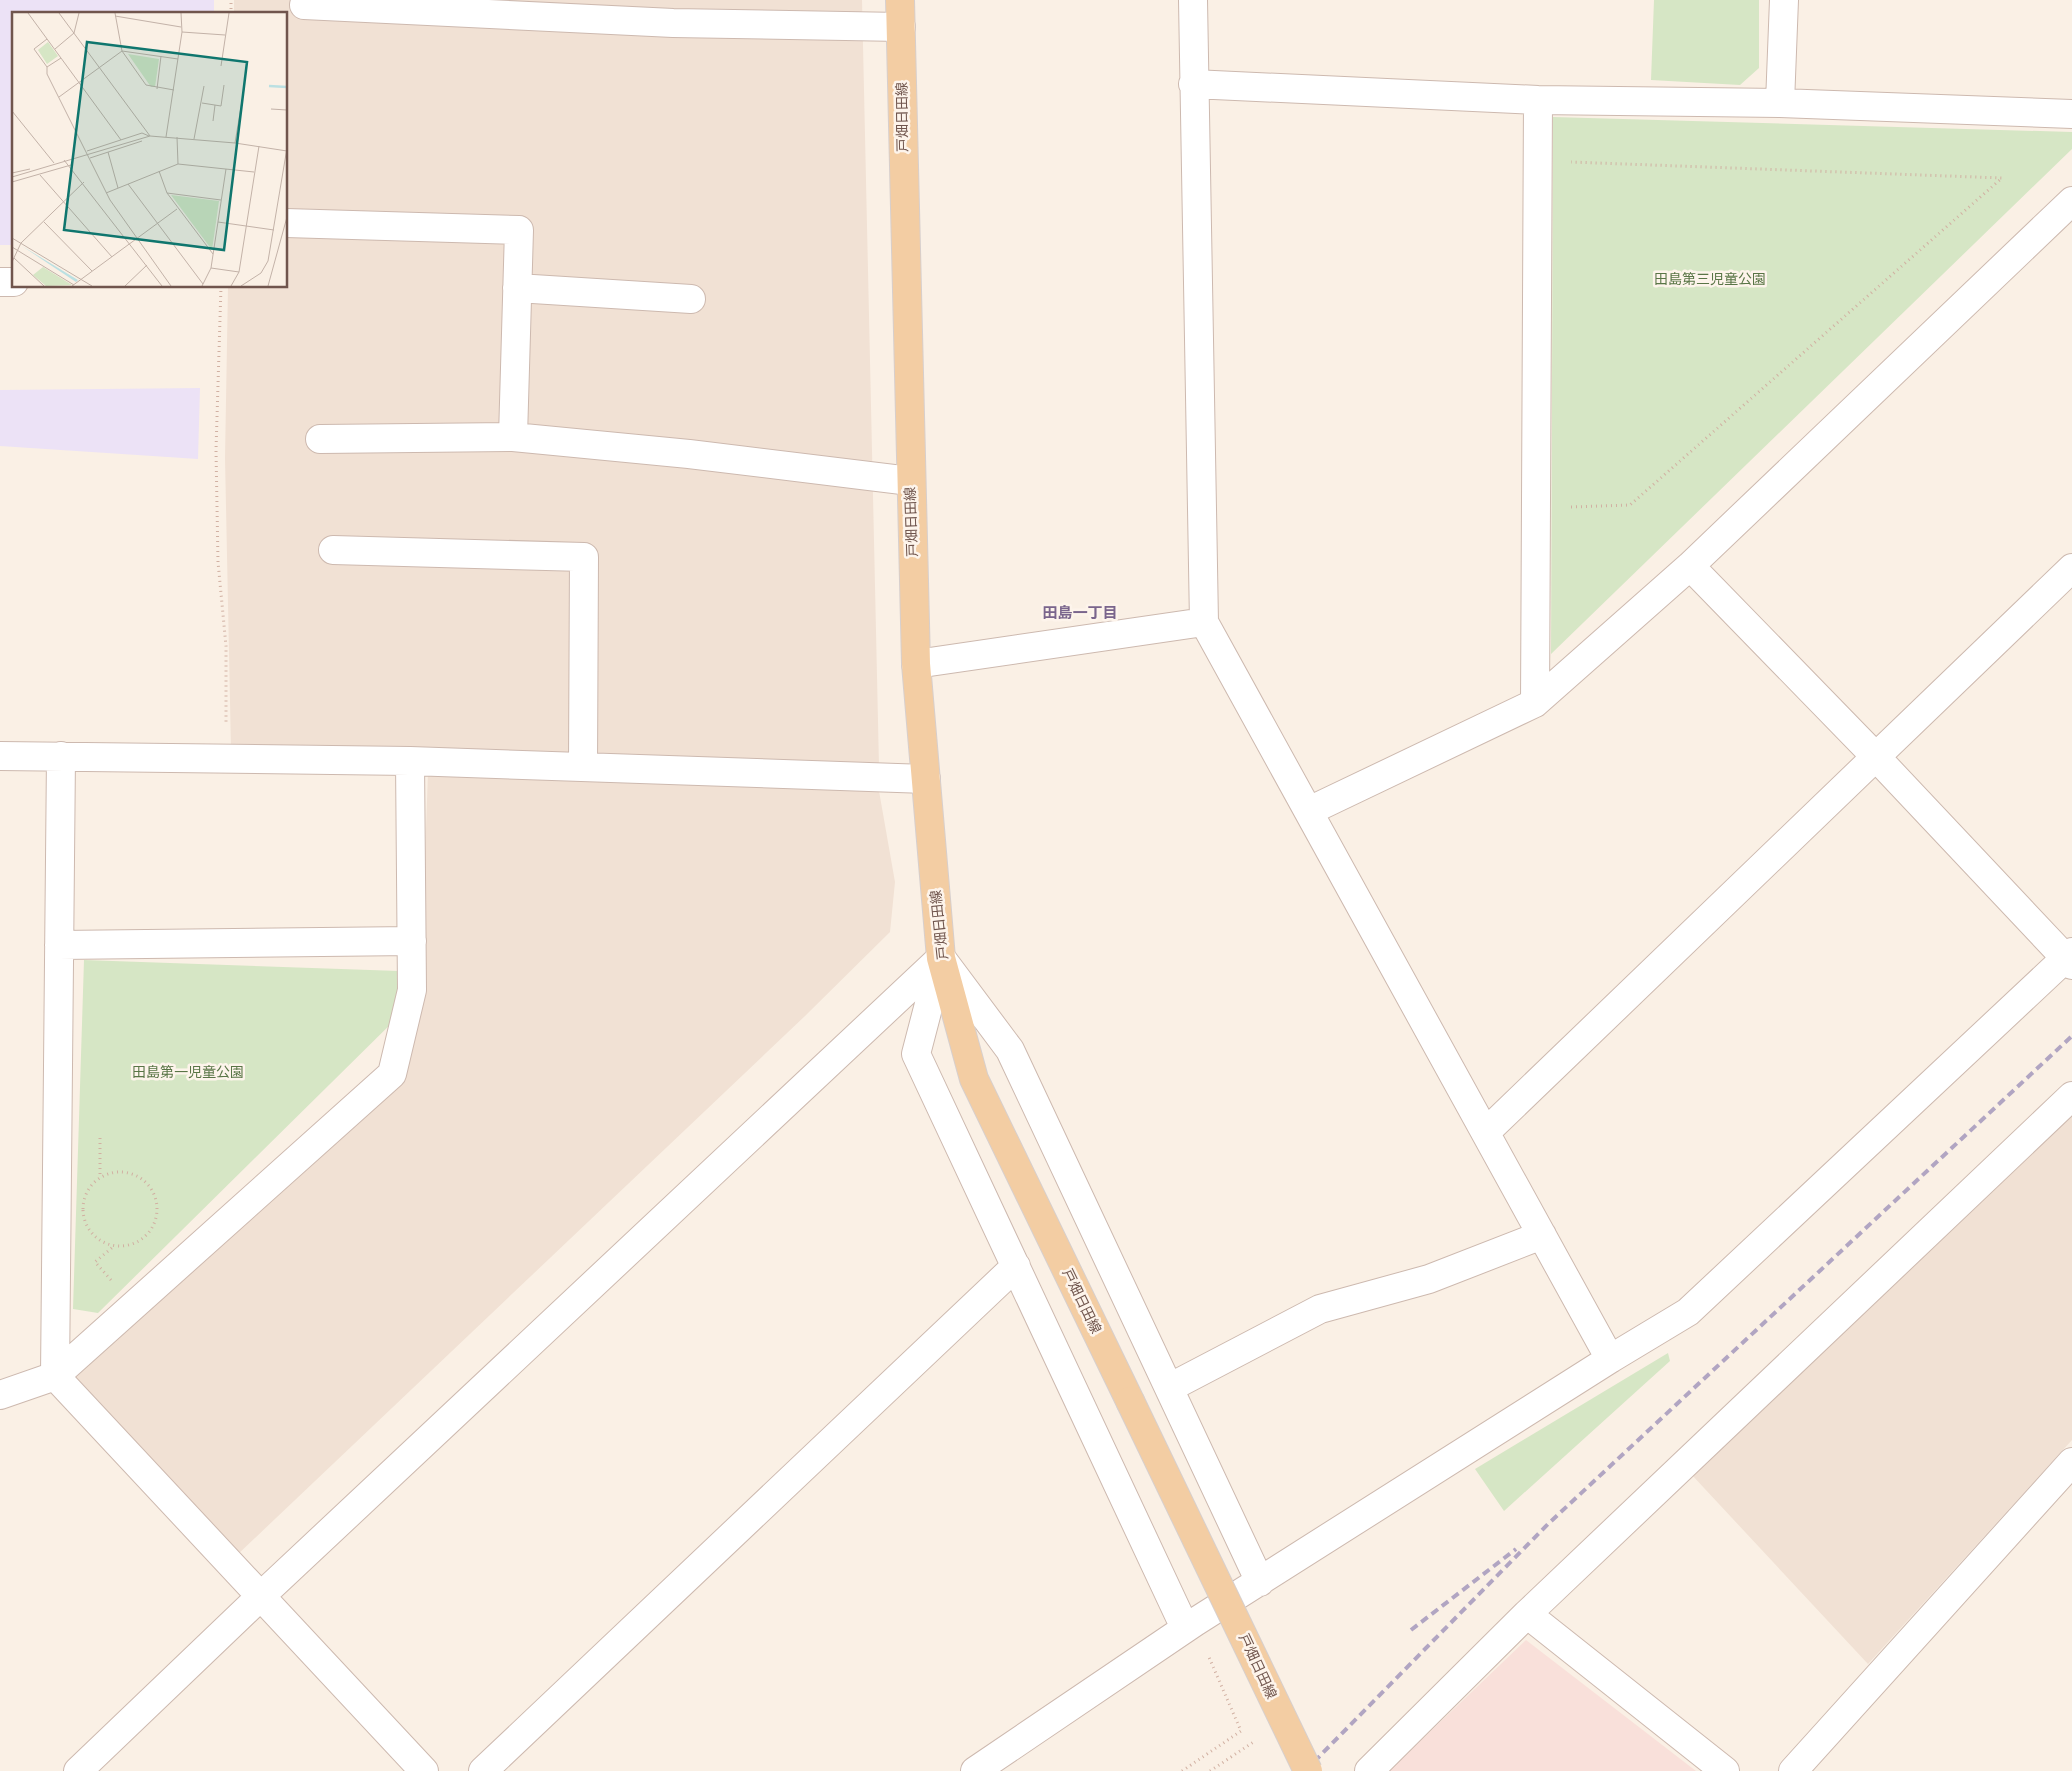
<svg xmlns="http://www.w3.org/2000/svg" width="2072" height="1771" viewBox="0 0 2072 1771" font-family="'Golos Text','Noto Sans JP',sans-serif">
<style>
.residential{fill:#f1e1d4}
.commercial{fill:#f9e0da}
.education{fill:#ece2f6}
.green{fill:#d6e6c5}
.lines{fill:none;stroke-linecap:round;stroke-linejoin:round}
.minor-casing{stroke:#cdb9af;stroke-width:30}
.major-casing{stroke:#d7cfcd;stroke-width:30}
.path{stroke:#d1b0a2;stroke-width:3;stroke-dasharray:1 4;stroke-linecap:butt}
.minor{stroke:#fff;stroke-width:28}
.major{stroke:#f3cda3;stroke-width:28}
.rail{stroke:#b1a5c2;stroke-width:4;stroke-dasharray:8 5;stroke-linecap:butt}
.major-bridge-casing{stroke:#d7cfcd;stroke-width:30;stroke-linecap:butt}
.major-bridge{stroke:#f3cda3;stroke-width:28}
.labels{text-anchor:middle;stroke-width:5;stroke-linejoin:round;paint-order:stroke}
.street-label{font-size:14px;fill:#70554d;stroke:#fdf4eb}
.park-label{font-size:14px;fill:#597546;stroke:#fdf4eb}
.neighbourhood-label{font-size:15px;font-weight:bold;fill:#7a658c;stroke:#fdf4eb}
.inset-river{fill:none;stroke:#bbe0e2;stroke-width:2.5}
.inset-road{fill:none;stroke:#c3b2a8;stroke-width:1}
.view{fill:#0f766e;fill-opacity:0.15;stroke:#0f766e;stroke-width:2.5}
.inset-edge{fill:none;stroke:#70554d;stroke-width:2.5}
</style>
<rect width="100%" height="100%" fill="#faf0e5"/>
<path class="residential" d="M234,0h628l17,766 -648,-16 -6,-292 3,-172h58v-272h-52z
M428,772l451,19 16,91 -5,50 -85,84 -569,540 -162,-180 324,-291 22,-86z
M2072,1110v330l-204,224 -177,-190z"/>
<path class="commercial" d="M1526,1640l170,131h-307z"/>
<path class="education" d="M0,0h214v14h-200v231h-14z
M200,388l-2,71 -198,-13v-56z"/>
<path class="green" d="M1654,0h105v68l-19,17 -89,-5z
M1553,117l519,15v17l-521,505z
M84,960l315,11 5,40 -306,302 -25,-4z
M1668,1353l2,8 -166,150 -29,-42z"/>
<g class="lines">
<g class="minor-casing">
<path id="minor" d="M1193,0l11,622 406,737
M304,5l369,18 228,4
M1193,84l345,16 242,3 292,11
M1780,103l4,-103
M286,223l233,7 -6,207
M0,282h14
M517,288l174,11
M320,439l193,-2 176,17 221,27
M333,550l251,7 -1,210
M1690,566l186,191 196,208
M916,664l288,-42
M1535,703l3,-603
M0,756l410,5 516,18
M410,761l2,229 -20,84 -337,302 369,395
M1309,811l226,-108 155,-137 382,-365
M59,945l353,-4
M941,958l-25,96 269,574
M942,959l68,91 250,532
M1486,1132l586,-564
M1169,1388l151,-79 109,-30 113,-44
M0,1395l55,-19 6,-620
M1527,1614l198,157
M78,1771l184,-176 679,-637
M483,1771l533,-505
M975,1771l220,-149 415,-263 78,-47 384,-360
M1369,1771l158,-157 545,-518
M1793,1771l279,-309"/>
</g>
<g class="major-casing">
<path id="major" d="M900,0l16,664 25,294 33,121 156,322"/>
</g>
<path class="path" d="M231,14v-14
M221,286l-5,164 2,112 8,84v79
M1571,507l59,-2 372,-327 -431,-16
M100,1138v39
M83 1209a37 37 0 1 1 74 0a37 37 0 1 1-74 0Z
M111,1280l-16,-18 19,-16
M1182,1771l59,-40 -33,-76
M1210,1771l45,-30"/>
<use href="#minor" class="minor"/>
<use href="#major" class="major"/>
<path class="rail" d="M1411,1630l105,-81
M1305,1771l243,-247 524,-488"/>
<g class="major-bridge-casing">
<path id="major-bridge" d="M1130,1401l178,370"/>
</g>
<use href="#major-bridge" class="major-bridge"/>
</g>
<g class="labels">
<g class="street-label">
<text transform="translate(902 117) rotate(-91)" y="5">戸畑日田線</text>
<text transform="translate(911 522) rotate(-92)" y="5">戸畑日田線</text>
<text transform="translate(939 925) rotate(-96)" y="5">戸畑日田線</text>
<text transform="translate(1082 1301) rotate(64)" y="5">戸畑日田線</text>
<text transform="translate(1258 1666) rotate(65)" y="5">戸畑日田線</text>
</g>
<g class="park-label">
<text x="1710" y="284">田島第三児童公園</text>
<text x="188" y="1077">田島第一児童公園</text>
</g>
<g class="neighbourhood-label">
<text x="1080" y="618">田島一丁目</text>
</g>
</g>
<g transform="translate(12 12)">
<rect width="275" height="275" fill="#faf0e5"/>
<path d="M36,30l10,14 -11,8 -9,-14zM116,42l31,5 -4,28h-4zM159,183l48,6 -7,49zM31,255l29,18 -26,1 -13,-11z" fill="#d6e6c5"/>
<path d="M10,234l56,34 -2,2z" fill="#bbe0e2"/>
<path class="inset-river" d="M257,74l18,1"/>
<path class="inset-road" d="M16,1l93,127M47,1l91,123M103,1l7,38 56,8M103,4l66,11M170,20l43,3M35,27l-13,10 13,18v7l63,126 61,86M43,37l19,-16 5,-20M209,54l8,-53M35,55l14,-9M145,77l4,-33M47,85l63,-46 24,34 28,5M190,91l19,3 3,-21M259,97l16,1M0,99l42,52M201,109l2,-16M154,125l16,-105 -1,-19M165,125l1,27M182,127l10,-53M223,131l9,-54M75,139l55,-18 7,3M96,140l10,36M78,146l52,-17M52,148l98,126M147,159l8,22 46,61M0,161l18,-4M28,163l72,82M0,165l138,-41 85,7 52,8M0,170l59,-17M116,172l75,100M94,181l72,-29 76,8M155,181l54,7M32,210l48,49M206,210l56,8M0,226l80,48M0,235l62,38M2,246l30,28M0,250l9,-19 63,-61M199,256l28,4M60,274l105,-77M113,274l22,-21M190,274l9,-18 15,-99M219,274l8,-14 20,-126M229,274l20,-13 7,-12 19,-113M256,274l19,-69"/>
<path class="view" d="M75,30l160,20 -23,188 -160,-20z"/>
<rect width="275" height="275" class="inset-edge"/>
</g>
</svg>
